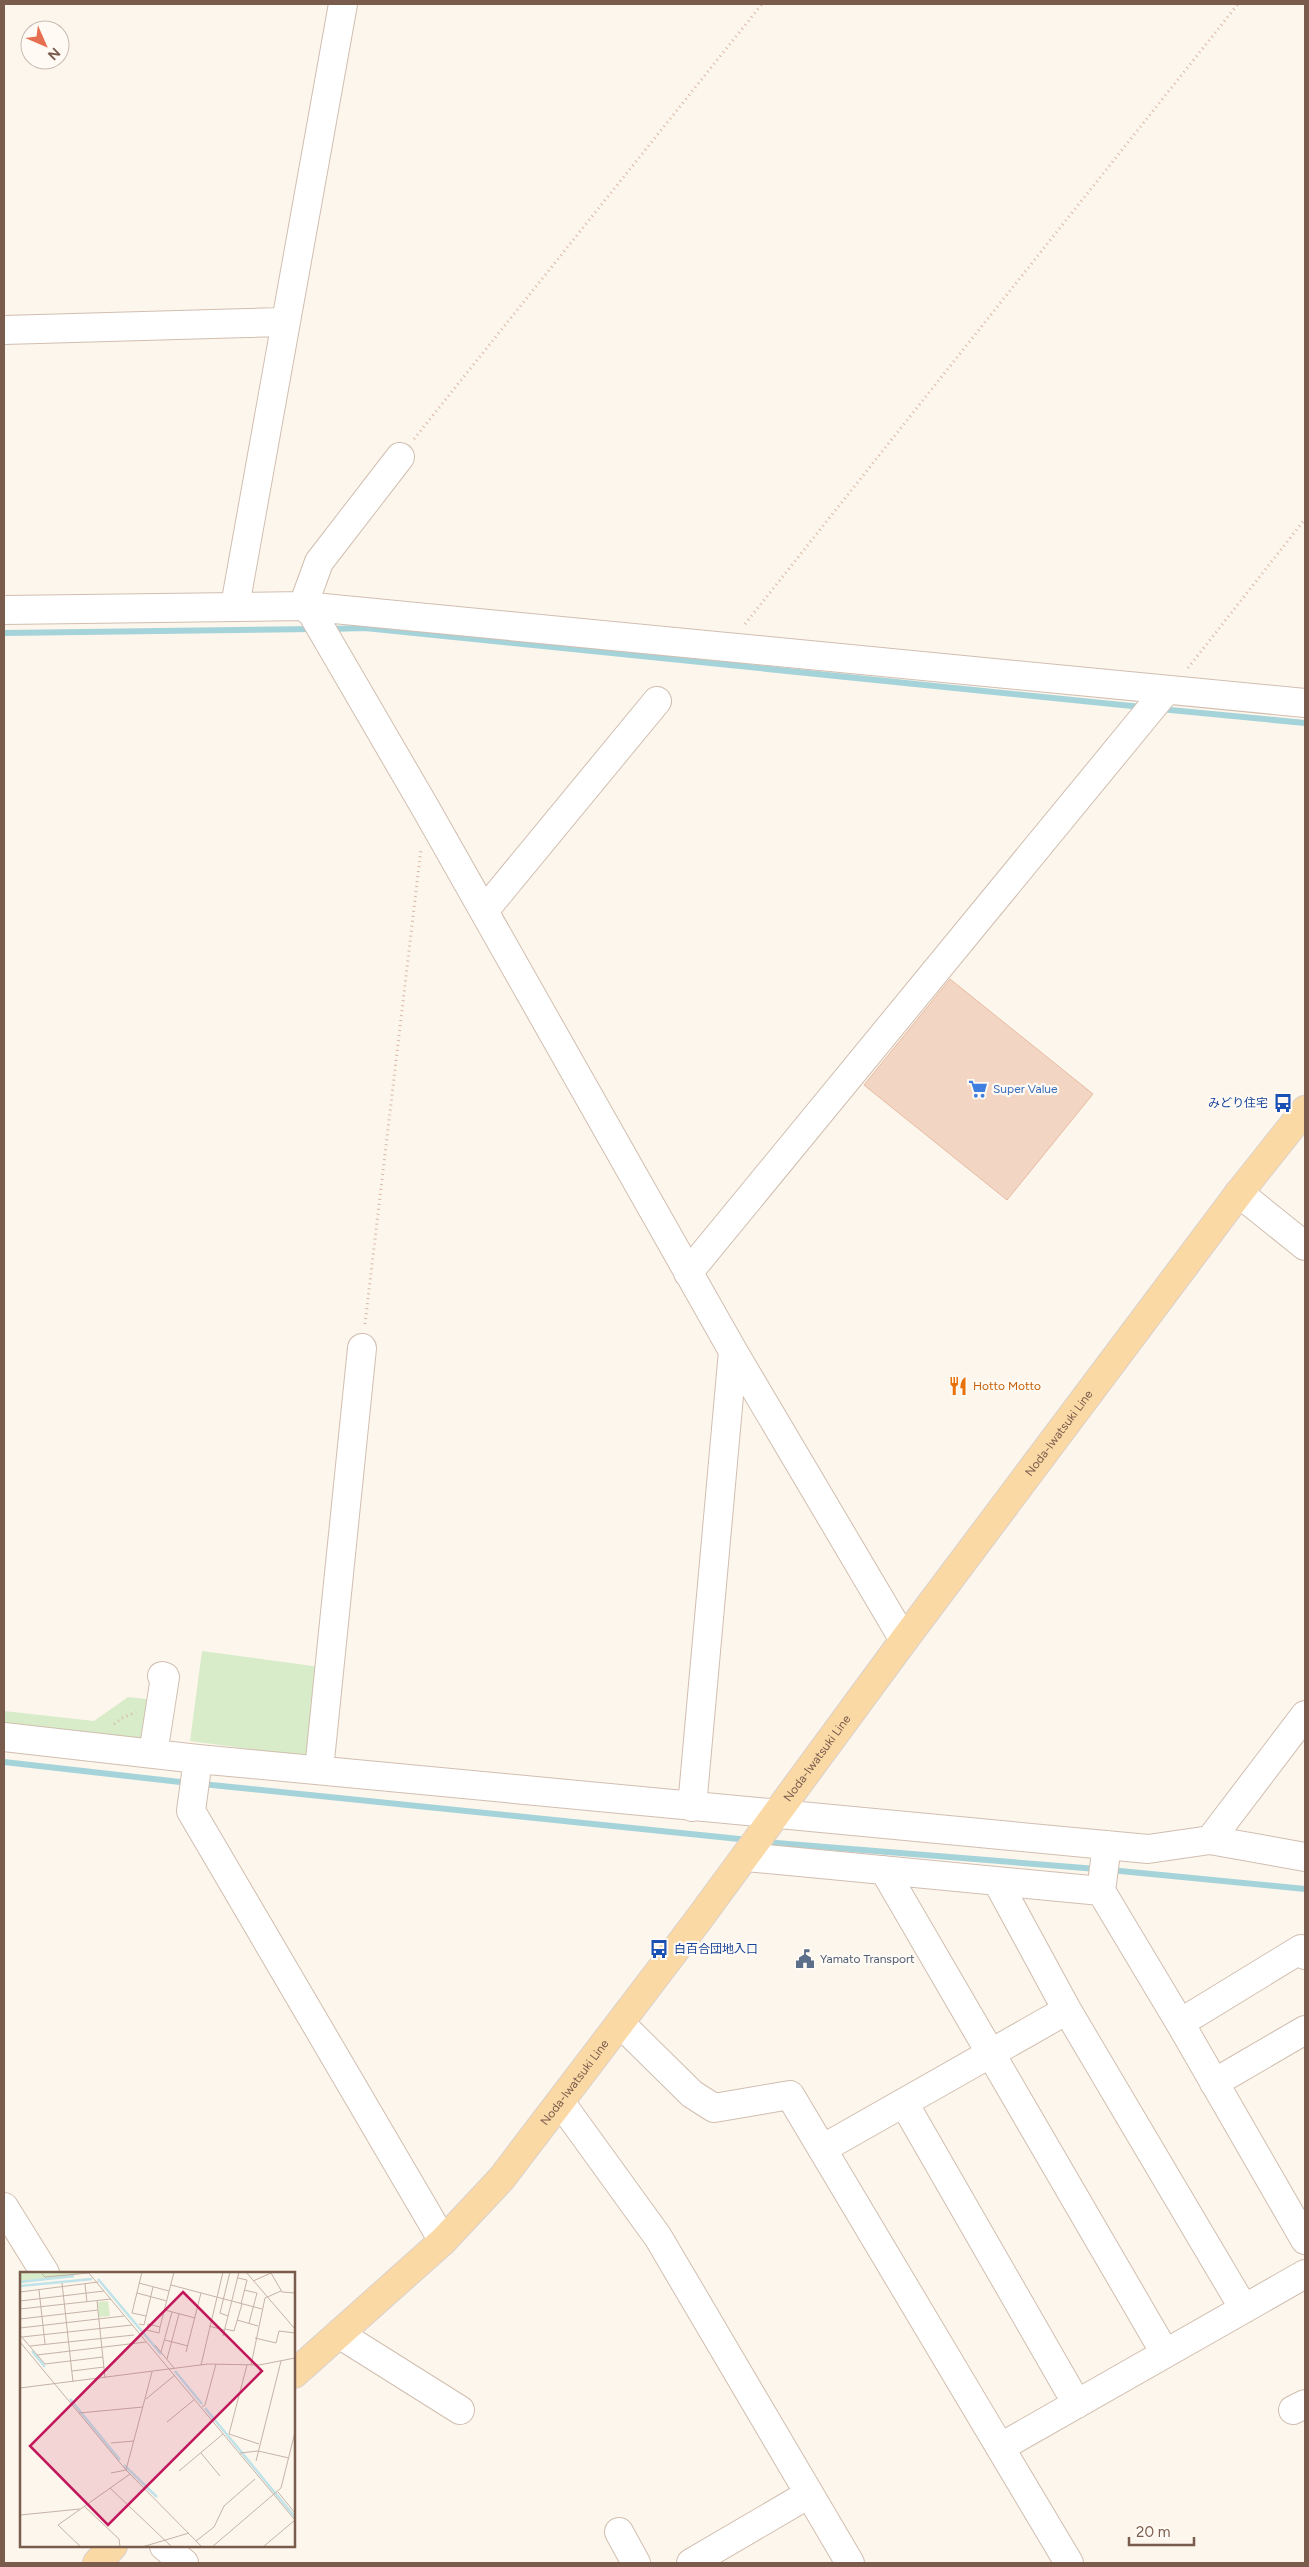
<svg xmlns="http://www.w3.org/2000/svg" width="1309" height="2567" viewBox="0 0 1309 2567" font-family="Figtree,'Noto Sans JP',sans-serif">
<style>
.green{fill:#d8ecc9}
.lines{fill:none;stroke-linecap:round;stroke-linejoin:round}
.stream{stroke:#a5d3da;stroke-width:6}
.building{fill:#f3d5c3;stroke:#e6bba3}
.minor-casing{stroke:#d1beb0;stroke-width:30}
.major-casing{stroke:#dad1cd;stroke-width:30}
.path{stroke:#d9b8a5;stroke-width:3;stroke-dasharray:1 4;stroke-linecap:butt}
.minor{stroke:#fff;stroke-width:28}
.major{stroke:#fbd9a5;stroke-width:28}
.labels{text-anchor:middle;stroke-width:4.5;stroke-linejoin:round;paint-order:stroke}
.shop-label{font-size:12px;fill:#366cbe;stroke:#fffaf3;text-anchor:start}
.transit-label{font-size:12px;fill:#164399;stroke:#fffaf3;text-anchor:end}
.food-label{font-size:12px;fill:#c56008;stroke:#fffaf3;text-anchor:start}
.street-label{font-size:12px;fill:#7a5c4d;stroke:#fffaf3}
.service-label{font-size:12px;fill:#4e5e75;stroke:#fffaf3;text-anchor:start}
.inset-river{fill:none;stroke:#bfe3e8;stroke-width:2.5}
.inset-road{fill:none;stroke:#c5b3a7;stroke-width:1}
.view{fill:#c2185b;fill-opacity:0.15;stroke:#c2185b;stroke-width:2.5}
.inset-edge{fill:none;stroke:#7a5c4d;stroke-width:2.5}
</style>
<rect width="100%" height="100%" fill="#fdf6ec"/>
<path class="green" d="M202,1651l118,16 -13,90 -117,-16z
M128,1697l27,3 -6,46 -145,-16v-19l90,10z"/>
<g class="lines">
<path class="stream" d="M329,629l36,-1 777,79
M4,633l310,-4
M1160,709l145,14
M4,1762l185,21
M202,1784l547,56
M764,1842l333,27
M1110,1870l195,19"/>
</g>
<path class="building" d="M950,979l143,115 -86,106 -143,-115z"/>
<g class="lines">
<g class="minor-casing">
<path id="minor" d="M4,330l280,-8
M400,457l-81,105 -16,44 9,7 114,196 307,542 171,289
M235,606l108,-602
M4,610l299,-4 1002,97
M484,911l173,-210
M1239,1193l66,53
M688,1273l475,-579 7,-4
M4,1737l194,22 950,90 62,-9 95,17
M153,1754l12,-77 -3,-1
M198,1759l-7,52 252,430
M319,1770l43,-422
M692,1807l41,-456
M1210,1840l95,-125
M1107,1845l-6,46 79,132
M746,1857l355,34
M884,1870l281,483
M997,1881l70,129 177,299
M1305,1955l-4,-6 -121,74 125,217
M621,2024l71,70 22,14 76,-13 279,468
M1214,2083l91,-53
M561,2103l97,134 192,326
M904,2103l173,301
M822,2149l245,-139
M4,2207l41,66
M339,2334l121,76
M1293,2410l12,-6
M1001,2447l304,-173
M619,2532l17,31
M164,2546l20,17
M691,2563l118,-69"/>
</g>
<g class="major-casing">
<g id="major">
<path id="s1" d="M294,2374l149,-133 59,-63 194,-255 208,-283 335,-447 66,-83"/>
<path d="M97,2563l16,-17"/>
</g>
</g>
<path class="path" d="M414,439l348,-435
M745,624l493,-620
M1188,668l117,-149
M365,1324l56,-475
M114,1724l8,-6 14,-6"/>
<use href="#minor" class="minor"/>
<use href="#major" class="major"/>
</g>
<defs>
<g id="supermarket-bare" transform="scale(1.5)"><path d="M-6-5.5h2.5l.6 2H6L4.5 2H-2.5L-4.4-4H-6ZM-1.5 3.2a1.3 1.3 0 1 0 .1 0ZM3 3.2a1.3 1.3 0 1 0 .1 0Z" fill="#3f7fe0" stroke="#fffaf3" stroke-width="2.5" paint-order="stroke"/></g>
<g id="bus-bare" transform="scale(1.5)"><path d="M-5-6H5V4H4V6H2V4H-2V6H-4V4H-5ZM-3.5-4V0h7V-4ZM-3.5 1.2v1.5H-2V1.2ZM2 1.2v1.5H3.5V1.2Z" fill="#1a4fb4" stroke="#fffaf3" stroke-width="2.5" paint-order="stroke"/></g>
<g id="restaurant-bare" transform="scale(1.5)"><path d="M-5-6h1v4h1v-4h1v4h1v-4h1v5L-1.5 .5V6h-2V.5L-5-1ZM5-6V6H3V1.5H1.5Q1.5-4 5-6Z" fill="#e8710a" stroke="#fffaf3" stroke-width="2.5" paint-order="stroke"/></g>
<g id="civic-bare" transform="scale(1.5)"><path d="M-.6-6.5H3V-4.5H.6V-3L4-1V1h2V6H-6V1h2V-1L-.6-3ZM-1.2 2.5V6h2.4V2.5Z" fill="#5c6f8a" stroke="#fffaf3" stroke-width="2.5" paint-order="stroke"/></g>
</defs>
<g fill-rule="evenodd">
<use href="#supermarket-bare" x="978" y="1089"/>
<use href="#bus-bare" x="1283" y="1103"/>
<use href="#restaurant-bare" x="958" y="1386"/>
<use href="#bus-bare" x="659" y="1949"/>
<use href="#civic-bare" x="805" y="1959"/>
</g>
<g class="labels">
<g class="shop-label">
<text x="993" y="1093">Super Value</text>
</g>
<g class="transit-label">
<text x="1268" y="1107">みどり住宅</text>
<text x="674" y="1953" text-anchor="start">白百合団地入口</text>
</g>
<g class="food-label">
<text x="973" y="1390">Hotto Motto</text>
</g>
<g class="street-label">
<text dy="4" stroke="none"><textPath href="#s1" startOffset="1216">Noda-Iwatsuki Line</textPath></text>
<text dy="4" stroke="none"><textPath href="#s1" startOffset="811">Noda-Iwatsuki Line</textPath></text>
<text dy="4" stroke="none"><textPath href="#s1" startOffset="406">Noda-Iwatsuki Line</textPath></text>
</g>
<g class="service-label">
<text x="820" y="1963">Yamato Transport</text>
</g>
</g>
<g transform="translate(20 2272)">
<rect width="275" height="275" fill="#fdf6ec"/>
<path d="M0,0h66l1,1 -67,10zM88,29l2,15 -11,1 -1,-15z" fill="#d8ecc9"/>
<path class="inset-river" d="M78,7l63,75M0,10l54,-6M0,14l72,-7M12,79l13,16M155,99l27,33M50,127l50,61M185,136l90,109M104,193l33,32"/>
<path class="inset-road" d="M68,0l207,248M122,0l-10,41 14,3M226,0l49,57M251,1l11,19 13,1M22,2l3,3 44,-4M218,6l9,2 -6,24M233,9l18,-8M42,11l11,99M119,11l30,8M65,12l2,18M151,13l91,24M19,18l6,54M224,18l13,3 -8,30M0,20l78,-10M117,21l30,8M0,29l84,-10M77,29l8,77M0,37l91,-10M145,38l30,8M208,44l-8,-3 10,-41M0,47l78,-9M217,48l21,6M119,52l5,1 9,-38M189,54l15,4M140,55l-12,-3 -1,6 12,3 1,-6 14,-55M0,56l104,-12M205,57l9,2 8,-27M0,63l25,29 58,-7M203,64l16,-64M2,65l110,-12M235,66l21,5 3,-12 16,2M145,68l23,6M0,70l106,128 76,77M135,73l19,23M10,74l104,-11M141,80l11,-40M166,80l15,-59M17,83l109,-13M147,87l12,-45M181,93l22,-93M227,93l-18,69 30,10M231,93l14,-67 16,-7M52,99l32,-4M0,116l188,-24 51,1 36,-7M126,127l29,-24M182,135l3,-2 11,-41M59,141l64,-6M147,150l28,-23M91,171l23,-2M181,181l19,23M220,181l18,-2 31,7M236,189l25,-100M159,199l44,-37M91,201l15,-3 26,-98M90,216l62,59M258,220l17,21M64,234l35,33 1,8M0,243l60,-6M176,269l18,-14 10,-21 31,-27M61,275l-23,-22 72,-51M122,275l47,-14M192,275l69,-59 14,-56M243,275l32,-27"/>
<path class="view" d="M163,20l79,79 -154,154 -78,-79z"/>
<rect width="275" height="275" class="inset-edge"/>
</g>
<rect width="1309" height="2567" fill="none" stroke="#7a5c4d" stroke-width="10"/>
<g transform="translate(45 45) rotate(135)"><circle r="24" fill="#fffaf3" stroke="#cabbb1"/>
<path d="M0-4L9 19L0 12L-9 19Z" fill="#e76f51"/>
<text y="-8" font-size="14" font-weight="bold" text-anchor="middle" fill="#7a5c4d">N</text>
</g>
<path d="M1129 2537v8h65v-8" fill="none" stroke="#7a5c4d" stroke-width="2.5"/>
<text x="1136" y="2537" font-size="15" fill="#7a5c4d" stroke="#fffaf3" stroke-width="4" paint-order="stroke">20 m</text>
</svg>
